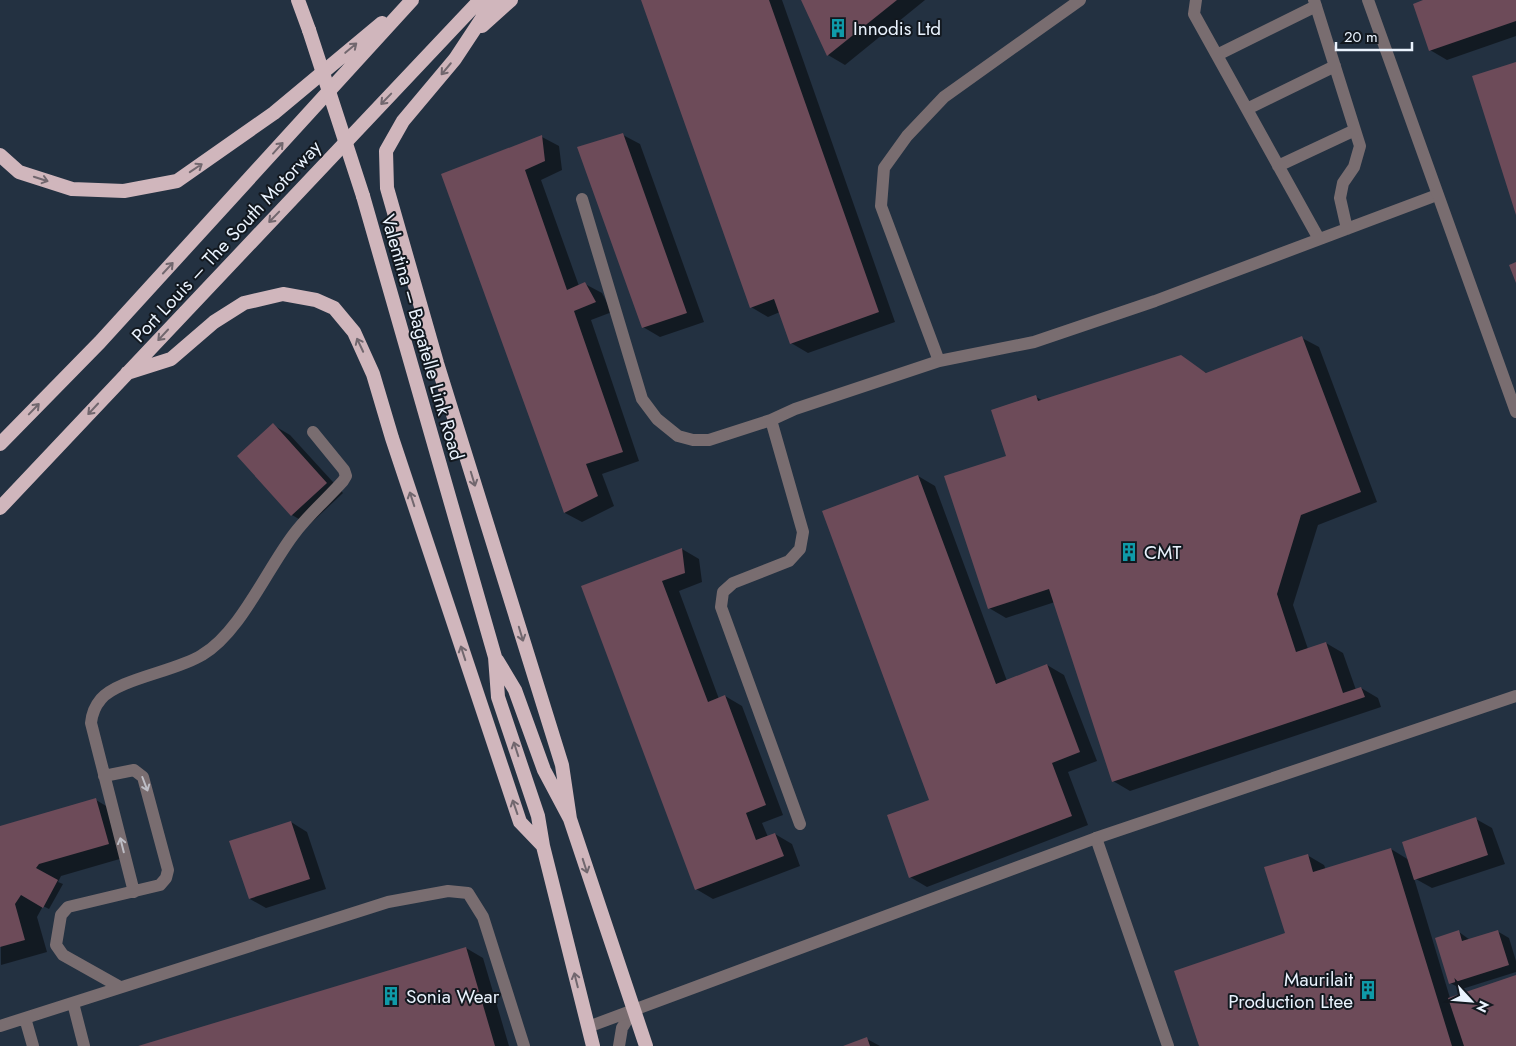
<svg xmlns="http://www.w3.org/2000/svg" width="1516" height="1046" viewBox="0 0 1516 1046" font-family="Jost,sans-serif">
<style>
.shadow{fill:#0007}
.building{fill:#6d4b59}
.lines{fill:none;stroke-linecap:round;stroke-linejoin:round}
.service{stroke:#796d70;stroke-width:12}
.minor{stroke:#796d70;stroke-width:12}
.tertiary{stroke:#796d70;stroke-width:12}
.trunk{stroke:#d0b6bc;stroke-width:14}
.trunk-bridge{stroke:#d0b6bc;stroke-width:14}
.oneway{stroke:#71676e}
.oneway2{stroke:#bdbdc5}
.labels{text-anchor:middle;stroke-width:4;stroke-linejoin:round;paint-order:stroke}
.poi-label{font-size:19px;fill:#eaf3fe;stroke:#12181f;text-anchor:start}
.street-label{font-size:19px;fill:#eaf3fe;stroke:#12181f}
</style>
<rect width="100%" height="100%" fill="#233141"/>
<path class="shadow" d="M643,0h139l113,322 -87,31 -17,-10 -11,-31 -12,5 -17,-10z
M803,0h122l-80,65 -17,-10z
M1427,0h89v36l-69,24 -17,-10z
M623,135l17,9 64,178 -44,15 -17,-10z
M542,137l17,9 3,24 -21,10 38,106 6,-2 17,9 10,19 -21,8 48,141 -37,13 12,32 -32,16 -17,-9 -122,-338z
M1302,338l17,9 58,155 -59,23 -25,80 15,44 18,-6 17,10 13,37 5,-2 17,10 3,9 -251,84 -17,-10 -58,-179 -49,16 -17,-10 18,-151 29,-60 7,4 137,-44 28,17z
M273,425l17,10 53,58 -34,32 -17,-10z
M918,476l17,10 72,195 40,-16 17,10 33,86 -29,11 20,53 -161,62 -17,-10 21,-77z
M682,549l17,10 3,23 -23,9 40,108 6,-3 17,10 41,109 -21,8 6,14 7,-3 17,10 8,22 -87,33 -17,-10 -113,-303z
M96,800l22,13 12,43 -69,20 -3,6 5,2 -14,25 -6,-3 -6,11 10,35 -46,13 -1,-138z
M1476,819l16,9 13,36 -73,24 -18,-10 36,120 66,-21v69h-316l86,-112 21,-79 17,10 2,5 65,-21 18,11z
M291,822l16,10 19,57 -60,19 -16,-9z
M1497,931l12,7 7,23v11l-54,17 -12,-6 9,-51 11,8z
M466,948l17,10 26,88h-368z
M867,1039l13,7h-34z"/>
<path class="building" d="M641,0h128l110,312 -89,32 -16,-45 -24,9z
M801,0h96l-70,56z
M1423,0h93v21l-87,30 -16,-47z
M1516,62v153l-44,-139z
M623,133l64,180 -45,15 -65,-181z
M542,135l3,26 -20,9 42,120 18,-8 11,20 -22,9 49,141 -37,12 12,32 -34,17 -123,-339z
M1516,262v21l-7,-18z
M1302,336l59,156 -60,23 -24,79 19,58 30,-10 17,51 18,-6 4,10 -253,85 -63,-193 -61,20 -44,-133 62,-20 -15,-46 45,-15 2,6 143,-46 25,18z
M273,423l54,60 -36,33 -54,-60z
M918,475l78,209 51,-20 33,88 -28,11 20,53 -163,62 -22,-63 42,-15 -107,-289z
M682,548l3,25 -23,8 46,121 17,-7 41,110 -20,8 10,27 19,-7 9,23 -89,34 -114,-304z
M96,798l13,46 -70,20 -3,4 22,12 -15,28 -22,-13 -6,9 10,36 -25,7v-121z
M1476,817l12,38 -74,25 -12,-38z
M291,821l19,58 -61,20 -20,-58z
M1391,848l61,198h-253l-25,-75 111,-38 -21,-66 44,-13 5,18z
M1459,930l3,11 36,-11 11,35 -60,19 -14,-46z
M466,947l29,99h-357z
M1516,975v71h-52l-16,-48z
M867,1037l3,9h-27z"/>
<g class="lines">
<path class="service" d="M1196,0l-2,14 125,225
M1314,0l46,146 -6,21 -11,16 -3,15 7,31
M1217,55l99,-49
M1247,109l88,-43
M1278,166l77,-36
M582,199l60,200 15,20 21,17 15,4h16l62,-20 24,-11 144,-48 95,-19 121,-41 282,-106
M939,361l-58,-155 3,-38 23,-32 37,-39 136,-97
M771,420l32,112 -3,17 -11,12 -56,22 -10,9 -2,15 79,217
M104,776l30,-6 9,7 25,93 -2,8 -6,7 -92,22 -7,8 -5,30 7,10 57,32
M134,892l-43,-169c1,-10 4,-17 10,-24 17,-20 76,-28 101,-44 38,-22 65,-86 92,-121 14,-19 33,-35 49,-53l3,-5 -2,-6 -31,-38
M73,1003l11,43
M25,1018l8,28
M0,1026l388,-124 60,-11 20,2 15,24 41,129
M619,1046l3,-18 11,-18"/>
<path class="minor" d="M1096,838l72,208"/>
<path class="tertiary" d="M1368,0l148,412
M588,1027l508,-189 420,-142"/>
<path class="trunk" d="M298,0l11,30
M494,0l-39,59 -52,62 -17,30 1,37 50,175 125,402 8,54
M482,26l29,-26
M0,155l19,17 53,17 52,2 53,-10 97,-68 108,-90
M363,196l132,461 3,40 40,119 5,30 50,200
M127,373l44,-14 43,-37 30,-19 39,-9 33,6 18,8 20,24 19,42 19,64 128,384 23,24
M0,444l100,-102 312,-342
M0,508l480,-508
M497,660l18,30 29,80 26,49 76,227"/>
<path class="trunk-bridge" d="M309,30l54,166"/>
</g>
<defs><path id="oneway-shaft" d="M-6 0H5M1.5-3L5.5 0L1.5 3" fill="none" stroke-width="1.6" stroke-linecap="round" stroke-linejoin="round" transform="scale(1.25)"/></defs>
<g class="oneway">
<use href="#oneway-shaft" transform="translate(351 48) rotate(-40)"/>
<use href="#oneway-shaft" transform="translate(446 69) rotate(130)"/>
<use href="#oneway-shaft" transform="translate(386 99) rotate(134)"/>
<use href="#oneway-shaft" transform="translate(278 148) rotate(-48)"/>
<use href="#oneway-shaft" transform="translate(196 168) rotate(-34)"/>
<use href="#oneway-shaft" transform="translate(41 179) rotate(18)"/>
<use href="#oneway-shaft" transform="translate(274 217) rotate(134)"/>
<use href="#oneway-shaft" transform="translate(168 268) rotate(-47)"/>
<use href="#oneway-shaft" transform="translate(163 335) rotate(133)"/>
<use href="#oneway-shaft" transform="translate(360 345) rotate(-115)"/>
<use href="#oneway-shaft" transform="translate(34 409) rotate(-46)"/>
<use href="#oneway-shaft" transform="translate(93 409) rotate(133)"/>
<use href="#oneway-shaft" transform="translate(473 479) rotate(73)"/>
<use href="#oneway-shaft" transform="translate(412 499) rotate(-108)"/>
<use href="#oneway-shaft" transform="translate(521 634) rotate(73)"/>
<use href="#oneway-shaft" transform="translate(463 653) rotate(-108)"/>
<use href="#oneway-shaft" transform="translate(516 749) rotate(-108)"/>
<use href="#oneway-shaft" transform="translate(515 807) rotate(-109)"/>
<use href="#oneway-shaft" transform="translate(585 866) rotate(72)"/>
<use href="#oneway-shaft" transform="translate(576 980) rotate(-104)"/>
</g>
<g class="oneway2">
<use href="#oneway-shaft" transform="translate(145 784) rotate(69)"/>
<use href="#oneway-shaft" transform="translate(122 845) rotate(-104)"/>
</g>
<defs>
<g id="building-bare" transform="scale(1.5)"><path d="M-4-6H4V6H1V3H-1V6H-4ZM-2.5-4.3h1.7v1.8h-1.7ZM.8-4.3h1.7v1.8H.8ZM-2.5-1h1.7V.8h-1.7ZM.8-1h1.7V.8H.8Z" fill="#0f9aa8" stroke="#12181f" stroke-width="2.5" paint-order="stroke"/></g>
</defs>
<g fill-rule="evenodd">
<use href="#building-bare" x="838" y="28"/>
<use href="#building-bare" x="1129" y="552"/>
<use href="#building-bare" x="1368" y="990"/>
<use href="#building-bare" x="391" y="996"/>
</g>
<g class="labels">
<g class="poi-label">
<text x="853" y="35">Innodis Ltd</text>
<text x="1144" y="559">CMT</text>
<text x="1353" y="986" text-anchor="end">Maurilait<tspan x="1353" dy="22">Production Ltee</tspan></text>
<text x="406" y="1003">Sonia Wear</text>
</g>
<g class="street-label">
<text transform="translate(226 241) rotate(-47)" y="7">Port Louis – The South Motorway</text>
<text transform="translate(423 337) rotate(74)" y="7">Valentina – Bagatelle Link Road</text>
</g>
</g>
<g transform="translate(1471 1001) rotate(116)" stroke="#12181f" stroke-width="4" paint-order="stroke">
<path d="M0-4L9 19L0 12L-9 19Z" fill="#eaf3fe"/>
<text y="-8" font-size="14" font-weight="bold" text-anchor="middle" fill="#eaf3fe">N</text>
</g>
<path d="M1336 42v8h76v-8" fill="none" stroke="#eaf3fe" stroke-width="2.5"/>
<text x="1344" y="42" font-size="15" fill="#eaf3fe" stroke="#12181f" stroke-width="4" paint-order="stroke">20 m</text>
</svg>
